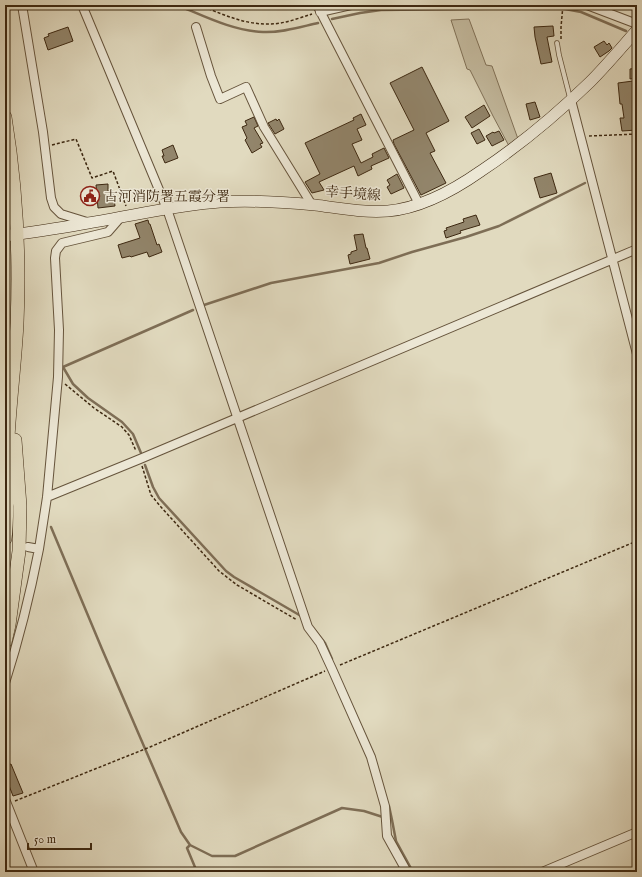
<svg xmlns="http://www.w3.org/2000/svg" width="642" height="877" viewBox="0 0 642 877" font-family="'IM FELL English','Noto Serif JP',serif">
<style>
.green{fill:#c5bca1;stroke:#817259}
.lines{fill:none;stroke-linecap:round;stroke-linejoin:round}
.stream{stroke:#7e6e56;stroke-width:2.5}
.building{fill:#92856b;stroke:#3d2811}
.service-casing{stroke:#66543c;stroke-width:5.5}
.minor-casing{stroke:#66543c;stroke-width:10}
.secondary-casing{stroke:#3d2811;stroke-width:12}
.trunk-casing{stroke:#3d2811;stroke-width:14}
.path{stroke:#3d2811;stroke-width:1.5;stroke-dasharray:3 2;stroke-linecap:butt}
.service{stroke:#ece7d5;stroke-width:4}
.minor{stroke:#ece7d5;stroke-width:8}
.secondary{stroke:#ece7d5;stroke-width:11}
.trunk{stroke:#e1dabf;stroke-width:13}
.labels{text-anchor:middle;stroke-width:3;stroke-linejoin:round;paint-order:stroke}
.street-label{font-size:14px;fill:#3d2811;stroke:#ece7d5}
.poi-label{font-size:14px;fill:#3d2811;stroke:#ece7d5;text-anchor:start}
</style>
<rect width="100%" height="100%" fill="#e1dabf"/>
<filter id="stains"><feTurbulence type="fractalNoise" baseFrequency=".005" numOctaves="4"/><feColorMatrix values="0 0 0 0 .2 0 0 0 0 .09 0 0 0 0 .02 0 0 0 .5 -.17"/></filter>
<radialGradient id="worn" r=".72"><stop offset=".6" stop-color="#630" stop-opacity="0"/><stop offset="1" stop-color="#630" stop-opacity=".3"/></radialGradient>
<path class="green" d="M469,19l17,46 6,1 26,73 -9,7 -16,-30 -23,-46 -3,-1 -16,-49z"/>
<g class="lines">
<path class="stream" d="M177,5c27,11 56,26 86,27 18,1 37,-5 55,-9
M332,19l28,-6 21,-3 161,-2 23,1 16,3 45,19
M204,305l67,-22 108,-20 33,-11 54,-15 33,-11 86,-43
M141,453l-8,-19 -11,-12 -34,-24 -15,-14 -10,-17 130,-57
M145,465l8,22 6,11 67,73 8,6 67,39
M51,527l51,122 79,183 9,13 22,11h23l107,-48 22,3 28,9 4,21 17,31
M313,628l12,15 7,16
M389,806l3,14
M190,845l-3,3 10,24h-1"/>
</g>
<path class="building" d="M553,26l1,10 -7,1 5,25 -11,2 -6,-27 -1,-10z
M68,27l5,14 -25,9 -4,-12 5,-2 -1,-2z
M604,41l3,4 2,-2 3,5 -3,3 -9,6 -6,-10z
M422,67l27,54 -23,12 9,18 -5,2 16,30 -25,12 -27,-51 -1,-4 21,-10 -24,-47z
M637,68v10l-7,1v-10z
M633,81l4,35v14l-15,1 -2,-13h4l-2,-14h-2l-2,-21z
M535,102l5,15 -10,3 -4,-16z
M484,105l6,11 -18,12 -7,-11z
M361,114l5,11 -9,4 5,11 -10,4 9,19 12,-6 -1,-3 12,-6 5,10 -18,8 1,3 -14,7 -4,-10 -35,16 5,8 -12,3 -7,-11 15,-8 -15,-31 49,-23 -1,-2z
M254,117l4,9 -4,2 9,15 -3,1 2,3 -10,6 -7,-13 2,-2 -5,-11 5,-2 -2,-4z
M276,119l1,2 2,-2 5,10 -9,5 -7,-11z
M479,129l6,11 -8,4 -6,-11z
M499,131l5,9 -12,6 -6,-10 7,-4 1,1z
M173,145l5,13 -13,5 -3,-7h2l-2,-6z
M551,173l6,20 -17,5 -6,-20z
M397,174l7,14 -13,6 -4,-7 3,-2 -3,-5z
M108,184v7h5l2,15 -17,2 -2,-23z
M476,215l4,10 -20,6 1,2 -15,5 -2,-7 3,-1 -1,-2 18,-6 -1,-3z
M148,220l1,4h1l7,21 2,-1 3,8 -13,5 -2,-5 -16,5 -1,-1 -8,2 -4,-13 22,-7 -5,-14z
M363,234l3,14h1l3,11 -20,5 -2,-9 3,-1v-2l6,-2 -3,-15z
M11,764l12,29 -10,3 -8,-21v-9z"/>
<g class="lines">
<g class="service-casing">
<path id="service" d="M557,43l2,12 11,43"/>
</g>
<g class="minor-casing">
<path id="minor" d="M22,5l21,127 8,66 3,9 7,7 26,8
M82,5l85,204 141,418 12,16 12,26 39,88 14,49 2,30 20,36
M317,5l102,199
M587,5l50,19
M320,12l31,-7
M196,27l15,49 9,23 26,-12 18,40 48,78
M571,100l66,254
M47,497l93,-38 497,-210
M28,547l11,2 8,-52 11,-120 1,-47 -4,-72 1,-7 6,-8 46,-11 13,-15
M5,683c14,-44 25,-88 34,-134
M5,799l29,73
M542,872l95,-40"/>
</g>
<g class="secondary-casing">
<path id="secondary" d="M5,236c28,-4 56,-8 83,-13 44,-7 88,-18 132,-21 32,-2 63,0 95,3 24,3 49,8 73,6 34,-3 66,-21 93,-40 39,-26 75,-56 109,-89 16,-16 31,-34 47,-52"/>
</g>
<g class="trunk-casing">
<path id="trunk" d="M5,117c11,68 15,138 12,206 -2,39 -7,77 -9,115 -3,34 1,67 -3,101
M5,642l4,-17 10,-74 1,-45 -5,-66"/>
</g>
<path class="path" d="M199,5c23,9 46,20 71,19 14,0 29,-6 42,-10
M561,39v-12l2,-22
M589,136l48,-2
M52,145l24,-6 16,39 21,-7 13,35
M65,384l29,24 28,19 7,8 7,16
M142,466l9,29 10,12 58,64 18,14 60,35
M340,665l297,-124
M15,801l135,-54 175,-76"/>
<use href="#service" class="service"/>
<use href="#minor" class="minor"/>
<use href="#secondary" class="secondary"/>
<use href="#trunk" class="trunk"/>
</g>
<defs>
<g id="civic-ring" transform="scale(1)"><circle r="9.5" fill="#ece7d5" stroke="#8f2418" stroke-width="1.5"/><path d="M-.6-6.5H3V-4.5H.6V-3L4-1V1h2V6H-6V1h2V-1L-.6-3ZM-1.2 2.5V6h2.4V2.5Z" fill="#8f2418"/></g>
</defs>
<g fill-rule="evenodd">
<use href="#civic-ring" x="90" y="196"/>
</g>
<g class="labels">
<g class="street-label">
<text transform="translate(353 193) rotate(4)" y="5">幸手境線</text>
</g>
<g class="poi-label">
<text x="104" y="201">古河消防署五霞分署</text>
</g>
</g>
<rect width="642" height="877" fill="none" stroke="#e1dabf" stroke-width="20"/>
<rect x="6" y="6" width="630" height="865" fill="none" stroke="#3d2811" stroke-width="2"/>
<rect x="10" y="10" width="622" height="857" fill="none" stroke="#3d2811"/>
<path d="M28 843v6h63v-6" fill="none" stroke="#3d2811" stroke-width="2"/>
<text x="34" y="843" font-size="12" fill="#3d2811" stroke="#ece7d5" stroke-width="3" paint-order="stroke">50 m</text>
<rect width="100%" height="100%" filter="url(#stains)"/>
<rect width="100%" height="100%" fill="url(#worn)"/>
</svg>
